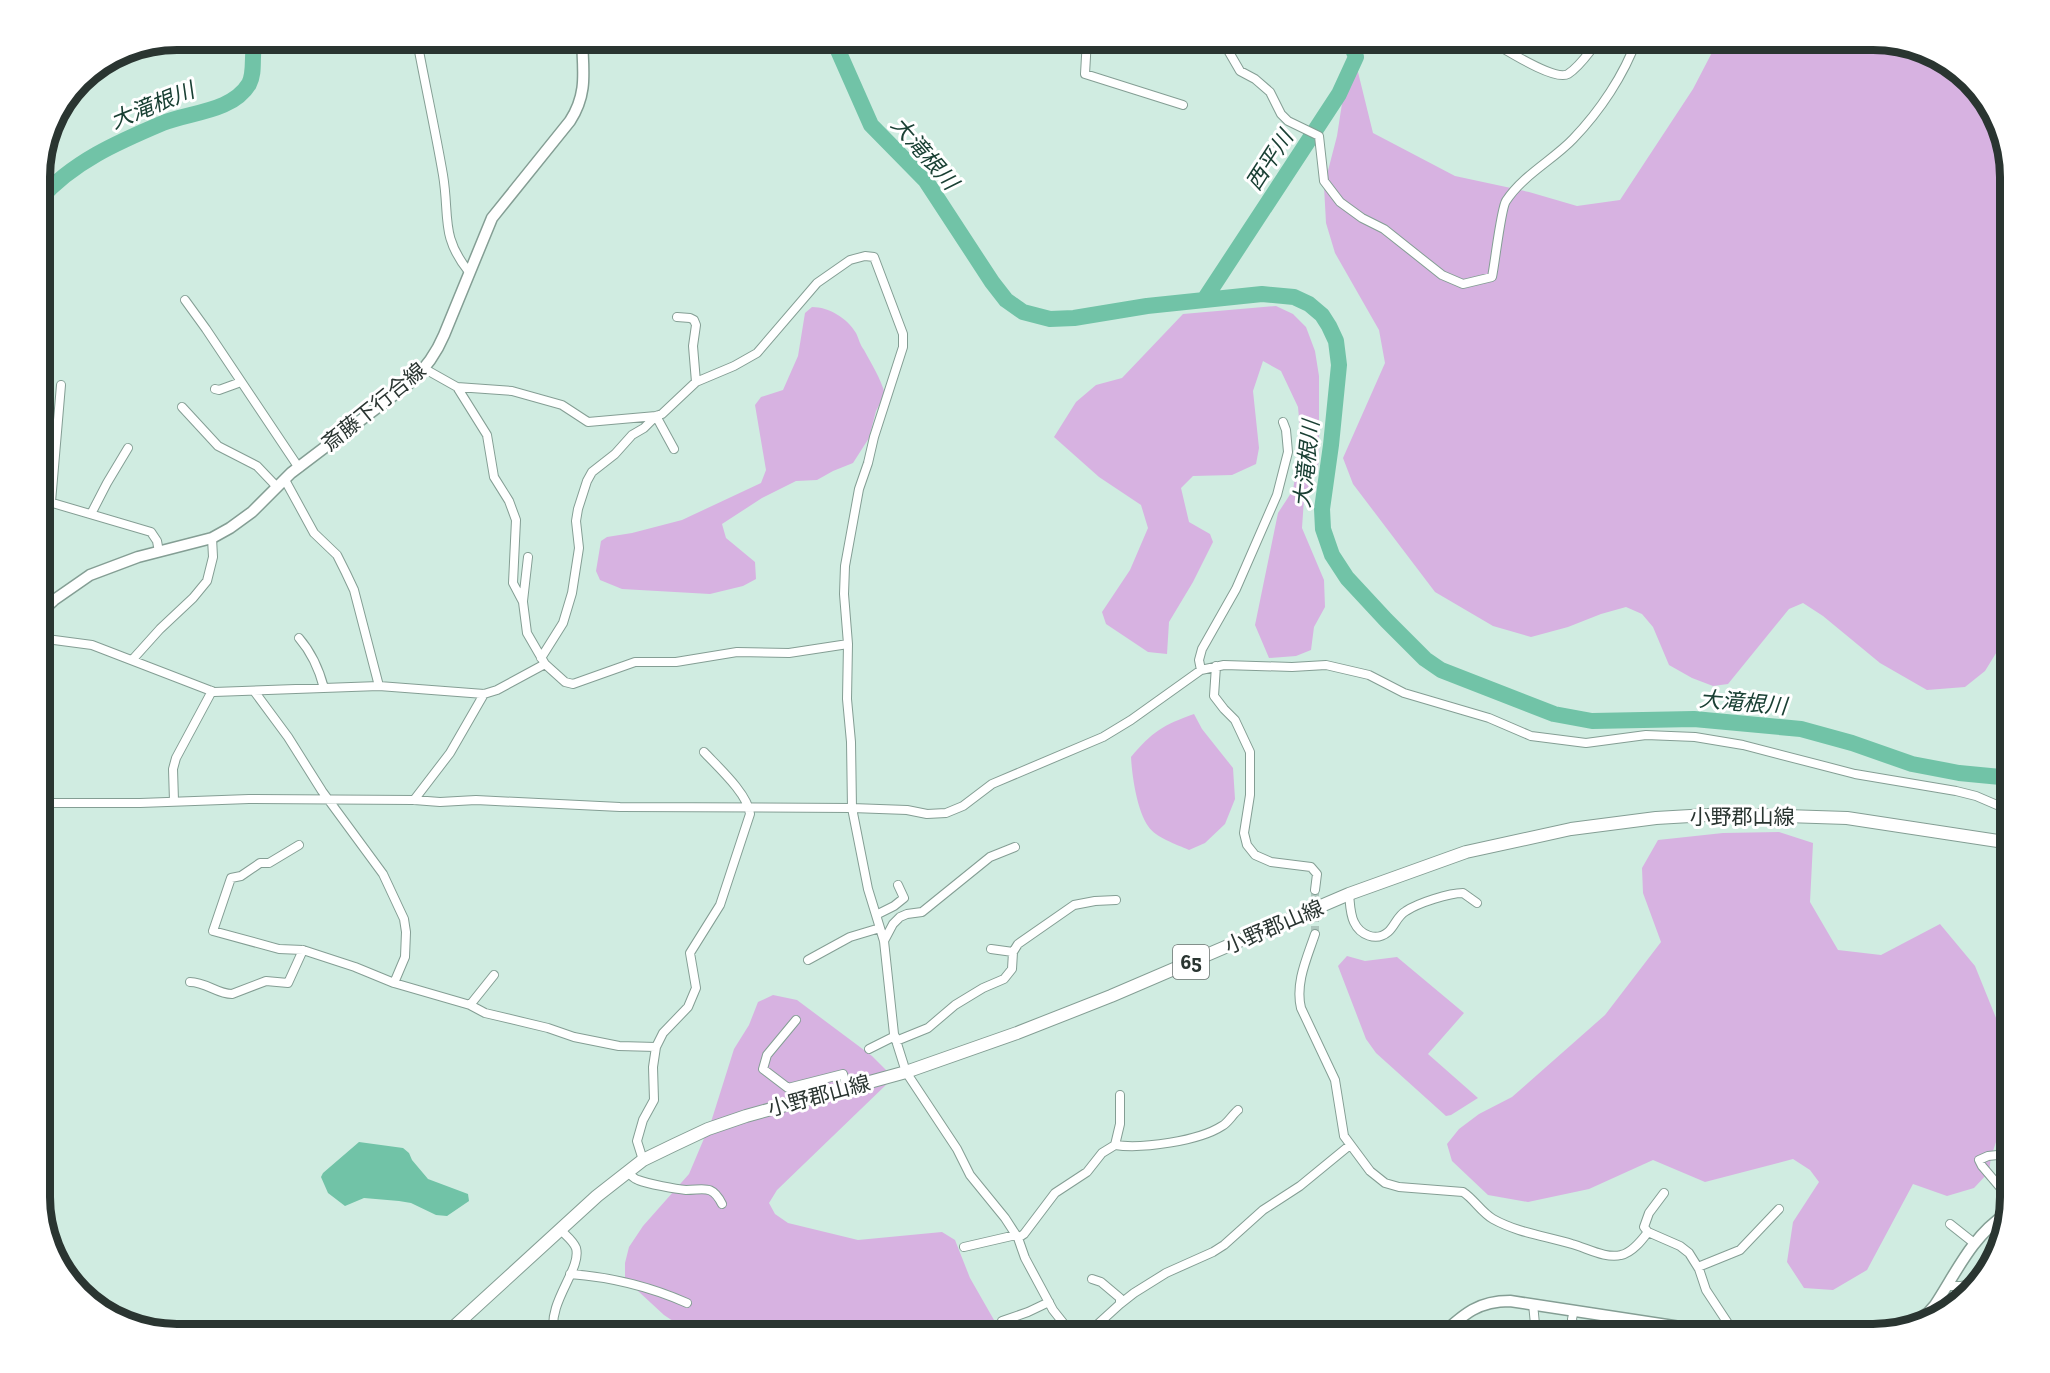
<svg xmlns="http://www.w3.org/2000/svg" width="2050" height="1373" viewBox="0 0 2050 1373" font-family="'Zilla Slab','Noto Sans JP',serif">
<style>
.green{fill:#d7b2e1}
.water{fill:#71c3a7}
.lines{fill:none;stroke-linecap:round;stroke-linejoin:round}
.river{stroke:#71c3a7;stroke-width:16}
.street-tunnel{stroke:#afc7be;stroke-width:8;stroke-dasharray:8 4;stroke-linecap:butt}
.street-casing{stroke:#849e94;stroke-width:10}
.secondary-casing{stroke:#849e94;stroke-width:13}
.primary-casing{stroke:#849e94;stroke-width:14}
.street{stroke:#fff;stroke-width:8}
.secondary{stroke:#fff;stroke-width:10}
.primary{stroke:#fff;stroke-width:12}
.labels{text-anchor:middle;stroke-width:6;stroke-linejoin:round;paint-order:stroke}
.shield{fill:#fff;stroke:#6a726f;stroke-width:1.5}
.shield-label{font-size:20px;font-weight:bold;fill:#2a3531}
.street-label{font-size:21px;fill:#2a3531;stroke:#fff}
.water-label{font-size:22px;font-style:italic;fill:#1a4034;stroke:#fff}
.rim{fill:none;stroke:#2a3531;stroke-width:8}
</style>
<rect width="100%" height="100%" fill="#d0ece1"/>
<path class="green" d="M1719,39h154l77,23 43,46 18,69v452l-26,42 -20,16 -38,3 -47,-27 -57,-47 -20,-13 -14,6 -61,75 -15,2 -21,-8 -23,-13 -16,-38 -11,-13 -16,-7 -25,7 -33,13 -37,10 -38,-11 -58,-34 -82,-108 -10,-26 42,-95 -6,-33 -44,-77 -9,-30 -2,-37 13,-50 10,-65 10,-3 16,65 82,43 74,16 48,14 43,-6 73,-111z
M1276,306l17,8 13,13 9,24 4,25v86l-15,37 -2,29 22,52 1,27 -11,20 -3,23 -15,6 -27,2 -14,-33 23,-112 15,-23 8,-50 -3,-33 -17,-36 -18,-10 -10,30 6,57 -3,16 -24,11 -39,1 -12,12 8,34 21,12 3,8 -20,40 -24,40 -2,32 -19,-2 -42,-28 -4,-12 28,-42 18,-42 -7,-23 -42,-28 -45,-40 22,-35 20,-17 26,-7 61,-64z
M812,307c17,0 35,11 44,26 3,6 4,12 8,17 8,15 16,27 21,44l-9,17 -7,27 -16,25 -20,8 -16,9 -21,1 -34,17 -40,26 4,14 29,24 1,17 -13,7 -33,8 -88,-5 -22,-9 -4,-9 5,-30 6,-4 25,-4 50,-13 79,-37 5,-13 -11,-65 6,-8 22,-7 15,-34 7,-43z
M1194,714l8,15 31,39 2,31 -10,25 -20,19 -16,7c-13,-6 -33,-12 -41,-24 -11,-16 -16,-50 -17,-69 21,-25 32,-32 63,-43z
M1779,832l34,11 -3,59 28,48 43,5 59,-31 35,42 36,89v60l-11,15 -9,27 -2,15 -15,16 -27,8 -34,-12 -46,86 -34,20 -29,-2 -17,-26 6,-40 26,-40 -9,-12 -17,-11 -88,23 -52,-22 -64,29 -61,13 -40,-7 -36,-34 -5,-17 12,-15 20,-15 33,-17 93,-82 56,-73 -18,-49 -1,-25 16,-28 65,-7z
M1347,956l18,5 32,-4 67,56 -36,41 50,44 -27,17 -5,1 -70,-63 -10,-14 -28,-73z
M773,995l24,5 75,56 16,16 1,10 -112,108 -8,13 6,11 13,9 70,17 84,-8 13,8 15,38 32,56h-163l-4,-3 -25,2 -60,-6 -43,7 -22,-5 -21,-14 -39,-36v-16l4,-16 14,-21 46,-52 22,-52 23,-73 15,-24 9,-23z"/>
<path class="water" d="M359,1142l44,6 6,5 3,7 16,19 40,15 1,7 -22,15 -11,-1 -25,-12 -12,-2 -35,-3 -19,8 -17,-13 -7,-16 2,-4z"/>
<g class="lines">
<path class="river" d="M833,39l38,86 55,56 66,101 14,18 17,12 27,7 24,-1 73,-12 115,-12 32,3 15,7 13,11 7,11 7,15 3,24 -8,80 -9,64 1,20 9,26 15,23 39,42 39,39 16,11 113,44 38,7 102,-2 107,10 51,14 60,21 47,9 52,5
M39,200c33,-38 79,-58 124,-77 27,-11 69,-11 86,-39 7,-13 1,-31 7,-45
M1204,300l135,-206 17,-37 -7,-18"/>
<path class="street-tunnel" d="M1315,934v-44"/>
<g class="street-casing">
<path id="street" d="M1087,39l-2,35 98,31
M1487,39c15,8 67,43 81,35 13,-8 22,-24 32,-35
M1507,49l5,-10
M419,51c8,42 17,83 24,124 7,42 -3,61 26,97
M1229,52l11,19 15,8 15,13 11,22 7,7 31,15 5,45 16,21 22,16 22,11 58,46 21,9 29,-7c3,-14 9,-69 14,-76 17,-26 47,-41 67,-62 27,-28 51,-64 64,-100
M185,300l21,29 93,139
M677,317l13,1 4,2 2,5 -3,21 3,36
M425,369l32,18 55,4 50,14 26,17 68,-6 6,-2 34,-32 38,-16 23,-13 60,-70 33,-23 15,-4 9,1 29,77v13l-29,90 -6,26 -9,26 -14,77 -1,28 4,50 -1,55 4,43 1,66 16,81 16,52 10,93 12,38 51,77 13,26 35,43 13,20 7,20 28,52 19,24
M457,387l30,48 7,42 15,24 7,19 -3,63 10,19 4,31 18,31 20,18 8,2 62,-22h41l61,-10 52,1 59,-9
M215,389l4,1 22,-8
M182,407l36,39 39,20 20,21
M285,480l29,53 23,22 9,18 8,17 25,96
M39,499l112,33 6,9 2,11
M51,502l10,-117
M91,514l16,-31 21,-35
M39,591l15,9
M523,601l5,-44
M39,638l53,7 122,47 165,-6 105,8 13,-4 48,-26
M299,638c13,15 20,31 25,50
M541,658l22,-35 9,-30 7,-45 -3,-27 2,-12 9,-28 5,-9 23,-18 17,-19 12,-7 12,-12 18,33
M133,659l27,-30 33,-31 14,-17 6,-24 -1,-19
M1216,666l-2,30 10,13 11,11 15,32v43l-6,38 3,12 8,10 16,7 40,5 6,7 -2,16
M1201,670l-2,-10 3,-11 34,-60 41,-94 11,-43 -2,-22 -3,-8
M254,691l34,46 34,54 61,83 21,45 2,13 -1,25 -11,26
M414,800l36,-47 34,-59
M174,801l-1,-32 3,-11 36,-67
M39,803h101l109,-4 165,1 26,2 36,-2 144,7 232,1 55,2 20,4 19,-1 17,-7 29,-22 111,-47 28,-17 70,-50 23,-5 68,2 34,-2 43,10 35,18 85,25 42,18 55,7 60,-8 49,2 48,8 112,29 101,17 20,5 35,15
M299,845l-30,18h-9l-19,13 -10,2 -18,53 66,18 24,1 52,17 39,16 76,22 15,8 63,15 26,9 45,9 37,1
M1349,894c1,9 1,20 5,28 6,13 22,20 34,10 7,-6 9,-16 18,-21 12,-8 43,-18 57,-18l14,10
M876,915l18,-9 10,-8 -6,-13
M1315,934c-8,24 -20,49 -14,74l34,72 9,56 26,35 15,12 14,4 64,5c11,7 18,20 30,27 25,14 53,17 79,25 15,4 34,15 49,11 11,-2 21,-15 27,-23l32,14 9,7 10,16 7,21 29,44
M884,941l9,-17 7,-7 7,-3 15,-2 68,-55 25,-10
M991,949l22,3
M808,960l42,-23 30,-9
M190,982c16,0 27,12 42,12l34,-13 22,2 15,-33
M470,1005l24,-30
M796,1020l-29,35 -4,14 25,19 55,-14 4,14
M896,1041l32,-13 27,-23 28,-17 21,-9 8,-10 1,-17 5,-8 56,-39 21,-4 21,-1
M869,1049l26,-13
M1115,1145c27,4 84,-4 107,-19 6,-3 10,-11 16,-16
M2007,1154l-19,2 -9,4 3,6 28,33
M643,1160l-6,-19 6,-21 11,-20 -1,-33 3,-20 7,-14 25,-26 8,-19 -6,-35 30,-48 30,-91c-2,-20 -32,-47 -46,-62
M627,1172c4,3 7,7 11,8 10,4 38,9 48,10 18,0 26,-6 36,14
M1950,1224l24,19
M1648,1232l-4,-5 5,-14 15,-20
M1018,1238l6,-4 31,-41 32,-21 15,-19 13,-8 5,-21v-29
M964,1247l52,-12
M1698,1267l42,-17 39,-41
M570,1274c40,3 81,13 117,29
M1948,1286h13l16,-3
M1120,1304l14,-11 32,-20 47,-21 11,-7 39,-35 37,-24 50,-41
M1533,1304l3,30
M1574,1310l-2,9 3,15
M1002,1321l26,-9 21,-10
M554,1334c-7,-32 28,-65 22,-86 -3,-8 -11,-13 -16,-19
M1087,1334l33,-30v-6l-19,-16 -9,-3"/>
</g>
<g class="secondary-casing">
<path id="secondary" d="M39,614l15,-14 36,-25 48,-18 74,-19 18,-10 22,-16 39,-39 120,-91c15,-14 25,-28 33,-47l48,-117 78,-97c18,-28 13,-50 12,-82
M1908,1326l20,-13 7,-8c21,-32 37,-69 71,-91
M1442,1334c22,-20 36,-33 68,-33l216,33"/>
</g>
<g class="primary-casing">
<path id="primary" d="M446,1334l151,-138 46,-36 31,-15 34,-16 38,-13 160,-44 111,-39 94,-37 238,-102 117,-42 105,-23 85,-11 69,-4 122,4 164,25"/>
</g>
<use href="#street" class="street"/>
<use href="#secondary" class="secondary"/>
<use href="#primary" class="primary"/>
</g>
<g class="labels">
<rect class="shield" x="1173" y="945" width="36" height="34" rx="4.5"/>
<g class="shield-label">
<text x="1191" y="969">65</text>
</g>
<g class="street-label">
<text transform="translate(374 407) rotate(-39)" y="7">斎藤下行合線</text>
<text x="1742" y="824">小野郡山線</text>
<text transform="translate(1274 927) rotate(-23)" y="7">小野郡山線</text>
<text transform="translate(819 1096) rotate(-15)" y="7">小野郡山線</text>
</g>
<g class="water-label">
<text transform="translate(152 105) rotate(-22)" y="8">大滝根川</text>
<text transform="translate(925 153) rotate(49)" y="8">大滝根川</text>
<text transform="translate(1269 160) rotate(-57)" y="8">西平川</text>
<text transform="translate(1306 464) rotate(-84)" y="8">大滝根川</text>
<text transform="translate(1743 702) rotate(5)" y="8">大滝根川</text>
</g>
</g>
<path d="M0 0H2050V1373H0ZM177 50H1873A127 127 0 0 1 2000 177V1197A127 127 0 0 1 1873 1324H177A127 127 0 0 1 50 1197V177A127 127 0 0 1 177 50Z" fill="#fff" fill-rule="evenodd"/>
<path class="rim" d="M177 50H1873A127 127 0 0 1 2000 177V1197A127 127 0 0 1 1873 1324H177A127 127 0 0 1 50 1197V177A127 127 0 0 1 177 50Z"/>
</svg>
